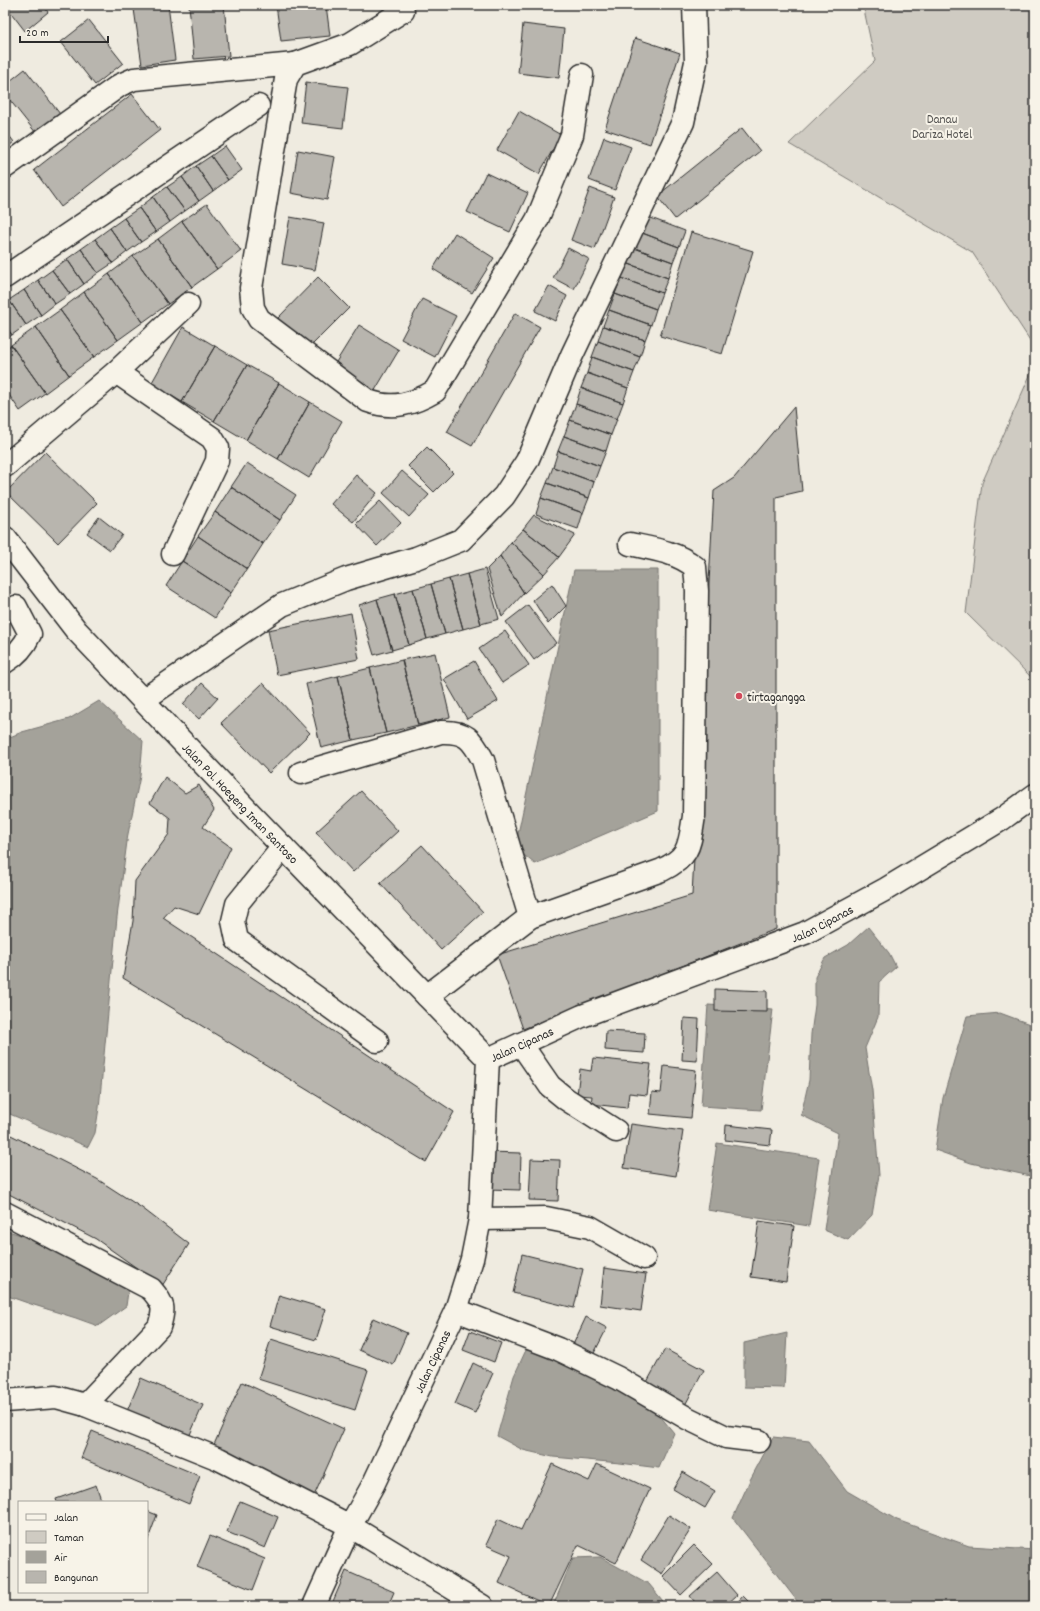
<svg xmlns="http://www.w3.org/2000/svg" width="1040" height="1611" viewBox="0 0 1040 1611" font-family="Dekko,sans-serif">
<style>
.green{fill:#cfcbc2;stroke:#7d7b76}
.water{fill:#a4a29a;stroke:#74726e}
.building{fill:#b8b5ae;stroke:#2b2b2b}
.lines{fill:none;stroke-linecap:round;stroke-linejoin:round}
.minor-casing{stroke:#2b2b2b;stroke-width:25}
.minor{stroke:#f7f3e8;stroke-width:22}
.poi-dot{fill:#d1495b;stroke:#f7f3e8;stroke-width:1.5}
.labels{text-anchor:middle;stroke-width:4;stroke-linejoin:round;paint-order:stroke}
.park-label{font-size:13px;fill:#545351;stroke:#f7f3e8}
.poi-label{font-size:13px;fill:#2b2b2b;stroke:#f7f3e8;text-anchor:start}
.street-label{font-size:13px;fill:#2b2b2b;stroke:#f7f3e8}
</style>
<rect width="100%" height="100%" fill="#efebe0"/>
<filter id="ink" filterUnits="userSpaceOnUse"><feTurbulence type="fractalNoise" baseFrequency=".025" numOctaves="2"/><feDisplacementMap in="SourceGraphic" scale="8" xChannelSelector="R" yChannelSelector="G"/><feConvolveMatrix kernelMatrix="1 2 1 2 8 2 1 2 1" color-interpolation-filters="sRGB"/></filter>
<g filter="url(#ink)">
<path class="green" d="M863,5h172v343l-63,-96 -183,-108 86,-83z
M1035,364v317l-69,-68 16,-130z"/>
<path class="water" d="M574,570h84v241l-123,53 -20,-16z
M99,701l44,40 -3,35 -12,58 -11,83 -18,191 -4,25 -7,14 -83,-35v-373l17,-7 47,-13z
M868,927l21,26 7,14 -17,15 -1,35 -13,31 7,42 7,85 -7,40 -24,25 -24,-10 14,-97 -37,-18 8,-35 2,-46 4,-29v-28l10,-19 23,-13z
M708,1005l65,4 -12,101 -60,-4z
M1000,1013l35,13v151l-64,-14 -36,-13 8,-52 24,-82z
M717,1143l102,15 -10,68 -102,-16z
M5,1230l25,8 86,42 12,12 -2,14 -28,20c-30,-12 -62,-19 -93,-31z
M787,1333l-3,55 -40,-1v-44z
M526,1350l23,5 102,50 23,28 -15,35 -39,-5 -67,-6 -30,-7 -26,-14 17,-60z
M773,1437l36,4 38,50 50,29 72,26 66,4v56h-234l-68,-88 17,-38z
M600,1557l49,27 18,22h-114l20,-48z"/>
<path class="building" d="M5,5h38l5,7 -23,19z
M168,5l7,55 -33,5 -8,-56z
M189,5h35l5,51 -35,3z
M276,5h50l4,31 -49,5z
M89,20l34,43 -28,22 -34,-43z
M523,24l41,5 -5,49 -41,-5z
M635,38l45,15 -30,91 -45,-15z
M25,69l35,45 -24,19 -31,-39v-9z
M306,82l42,5 -5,41 -42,-5z
M132,94l28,36 -99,77 -27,-37z
M519,111l42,24 -22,39 -42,-24z
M742,128l18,23 -85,68 -18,-23z
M5,130l9,12 -9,7z
M604,137l27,10 -16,43 -26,-10z
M225,146l17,24 -14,10 -17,-24z
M298,150l37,7 -8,43 -36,-7z
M211,156l17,24 -15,11 -17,-25z
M196,166l17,25 -14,10 -17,-24z
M486,173l42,20 -18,39 -43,-20z
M182,177l17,24 -14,10 -18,-24z
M167,187l18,24 -15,11 -17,-25z
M590,188l24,9 -19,52 -24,-9z
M153,197l17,25 -14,10 -17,-24z
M207,204l34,47 -24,18 -35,-48z
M139,208l17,24 -15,10 -17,-24z
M643,215l42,16 -6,16 -42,-16z
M290,217l34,6 -9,47 -33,-6z
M124,218l17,24 -14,10 -17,-24z
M182,221l35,48 -25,18 -34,-48z
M110,228l17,24 -14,11 -18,-24z
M637,231l42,16 -6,15 -41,-15z
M691,232l62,19 -31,103 -62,-18z
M455,233l39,25 -22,35 -39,-24z
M95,239l18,24 -15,10 -17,-24z
M158,239l34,48 -24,17 -35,-48z
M632,247l41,15 -5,16 -42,-15z
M568,248l21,11 -15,30 -21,-11z
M81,249l17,24 -14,11 -17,-25z
M133,256l35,48 -25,18 -34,-48z
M67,259l17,25 -14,10 -18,-24z
M626,263l42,15 -6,15 -41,-15z
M52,270l18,24 -15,10 -17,-24z
M109,274l34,48 -25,18 -34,-48z
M318,277l31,31 -41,41 -30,-31z
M621,278l41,15 -6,16 -41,-15z
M38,280l17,24 -14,11 -17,-25z
M549,286l18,10 -12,25 -20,-10z
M24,290l17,25 -15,10 -17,-25z
M84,292l34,48 -24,17 -34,-47z
M615,294l41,15 -5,16 -42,-15z
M422,299l34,17 -21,41 -34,-18z
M9,300l17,25 -14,10 -7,-10v-22z
M60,310l34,47 -25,18 -33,-48z
M609,310l42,15 -6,15 -42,-14z
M515,313l25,14 -68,119 -25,-14z
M5,325l7,10 -7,5z
M359,325l40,25 -25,42 -41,-25z
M603,326l42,14 -5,17 -42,-16z
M36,327l33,48 -24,18 -34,-48z
M183,327l32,19 -33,56 -31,-18z
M598,341l42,16 -6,15 -42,-15z
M11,345l34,48 -25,18 -15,-22v-40z
M215,346l32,19 -33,56 -32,-19z
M592,357l42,15 -6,16 -41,-15z
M247,365l32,18 -33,57 -32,-19z
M587,373l41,15 -5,15 -42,-15z
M279,383l31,19 -32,57 -32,-19z
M581,388l42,15 -6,16 -41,-15z
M310,402l32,19 -33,57 -31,-19z
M576,404l41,15 -6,16 -41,-15z
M794,407l8,84 -26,6v432l-253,100 -26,-74 195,-60 22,-404 20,-13z
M570,420l41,15 -5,16 -42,-15z
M564,436l42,15 -6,15 -42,-15z
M427,447l26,26 -19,19 -26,-26z
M558,451l42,15 -6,16 -41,-15z
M45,452l52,51 -39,40 -52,-51z
M247,463l49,32 -16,25 -49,-33z
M553,467l41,15 -5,16 -42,-15z
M402,471l27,24 -20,22 -26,-24z
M356,475l21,18 -24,29 -22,-18z
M547,483l42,15 -6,15 -42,-15z
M231,487l49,33 -17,24 -48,-32z
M541,498l42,15 -5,16 -42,-15z
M380,501l21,22 -24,23 -21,-22z
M215,512l48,32 -16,25 -49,-33z
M534,515l41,20 -16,22 -36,-28z
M99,517l23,18 -12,15 -23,-17z
M523,529l36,28 -15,17 -33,-32z
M198,536l49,33 -16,24 -49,-32z
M511,542l33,32 -20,19 -24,-37z
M500,556l24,37 -22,24 -15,-48z
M182,561l49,32 -16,25 -49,-32z
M485,569l14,50 -18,5 -14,-50z
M467,574l14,50 -18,5 -14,-50z
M449,579l14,50 -18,5 -14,-50z
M431,584l14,50 -18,5 -14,-50z
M552,584l14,22 -18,18 -15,-24z
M413,589l14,50 -18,6 -14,-51z
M395,594l14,51 -17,5 -15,-51z
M377,599l15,51 -18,5 -15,-50z
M528,605l28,38 -22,17 -28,-38z
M351,613l8,46 -82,16 -9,-45z
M505,631l24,34 -27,18 -23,-34z
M435,653l15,64 -32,8 -16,-65z
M402,660l16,65 -32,8 -16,-65z
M474,661l24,40 -31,18 -23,-40z
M370,668l16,65 -33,7 -15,-64z
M338,676l15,64 -32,8 -15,-64z
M202,683l16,15 -19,21 -16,-15z
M263,683l47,50 -41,40 -48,-50z
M165,777l20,16 14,-8 15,25 -11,17 28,20 -32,67 -25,-8 -11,12 291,194 -28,50 -303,-184 10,-57 2,-40 34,-47 1,-16 -20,-15z
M361,791l37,40 -45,41 -37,-40z
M422,845l61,67 -42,38 -61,-67z
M715,989l52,2v21l-52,-1z
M684,1018l15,1 -2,42 -15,-1z
M606,1031l39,2 -1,20 -39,-3z
M593,1058l58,6 -4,31 -18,-2 -2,15 -36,-4 1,-8 -15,-1 3,-26 11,2z
M664,1066l32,4 -5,48 -41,-4 2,-22 9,1z
M631,1124l52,7 -7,45 -52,-8z
M726,1125l46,5 -2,15 -45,-5z
M5,1132l92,47 45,29 47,36 -27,42 -66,-47 -91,-47z
M489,1152l32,1 -1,37 -32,-1z
M531,1159l29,1 -2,41 -29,-1z
M759,1221l35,5 -8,56 -35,-5z
M522,1254l61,15 -9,39 -61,-15z
M604,1268l42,6 -5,37 -41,-6z
M279,1295l47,14 -10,31 -46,-14z
M586,1317l21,11 -16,31 -20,-10z
M373,1318l34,15 -14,32 -34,-15z
M470,1331l31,12 -7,19 -31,-12z
M271,1339l97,31 -13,40 -97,-31z
M665,1349l39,21 -19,35 -39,-21z
M473,1363l20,10 -18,40 -20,-9z
M141,1378l62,27 -15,34 -61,-28z
M242,1382l102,47 -30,67 -102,-47z
M92,1431l108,45 -11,28 -108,-46z
M552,1464l37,17 8,-17 53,25 -34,74 -38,-18 -29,61 -50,-23 12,-27 -25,-11 12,-26 23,11z
M683,1472l32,19 -10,17 -32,-19z
M96,1485l6,17h-45l-1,-3z
M240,1501l38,16 -13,31 -38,-16z
M147,1511l10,4 -10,27z
M669,1515l22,14 -29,45 -21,-14z
M210,1536l55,23 -12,31 -56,-23z
M694,1545l19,19 -32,31 -18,-19z
M346,1571l48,21 -6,14h-57z
M717,1572l20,23 -12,11h-27l-8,-10z
M743,1596l10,10h-19z"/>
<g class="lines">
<g class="minor-casing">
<g id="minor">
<path d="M403,11l-53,33 -55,20 -9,15 -35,209 2,20 6,11 109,82c25,9 45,3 67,-10l102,-171 35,-85 10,-60"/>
<path d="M5,167l115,-82 14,-6 161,-15"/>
<path d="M5,277l253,-171"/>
<path d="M116,372l96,66 6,10 -1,13 -44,93"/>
<path d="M5,466l111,-94 72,-68"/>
<path id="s1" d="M5,538l71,92 175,184 237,245"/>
<path d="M5,662c12,-7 19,-15 25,-28l-14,-27"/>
<path d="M143,700l139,-95 64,-26 70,-21 45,-18 43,-44 23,-35 45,-106 111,-233 13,-60 -2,-57"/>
<path d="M301,773l140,-41c25,-1 31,7 42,28l47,157"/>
<path d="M283,847l-46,57 -4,17 4,19 140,101"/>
<path d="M427,996l103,-79 132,-47c29,-14 27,-25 32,-54l3,-225 -2,-24c-19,-15 -41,-18 -65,-23"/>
<path d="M521,1044l29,42 16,13 50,32"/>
<path id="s2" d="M488,1059l94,-43 223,-83 81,-44 116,-70 33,-24"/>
<path d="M5,1213l146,76c13,15 14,19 8,38l-74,78"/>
<path d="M480,1219l66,-1 44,9 54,31"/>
<path d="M456,1310l102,39 60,29 69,40 39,19 33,4"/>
<path d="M5,1401l51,-4 29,8 134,54 131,67 132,80"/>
<path id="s3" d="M314,1606l36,-80 23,-41 83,-175 16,-51 8,-40 8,-160"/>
</g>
</g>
<use href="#minor" class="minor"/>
</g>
</g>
<circle class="poi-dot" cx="739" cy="696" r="4"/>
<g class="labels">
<g class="park-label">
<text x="942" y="123">Danau<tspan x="942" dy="15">Dariza Hotel</tspan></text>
</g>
<g class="poi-label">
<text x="747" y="701">tirtagangga</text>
</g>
<g class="street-label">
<text dy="5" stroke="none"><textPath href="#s1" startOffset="355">Jalan Pol. Hoegeng Iman Santoso</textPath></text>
<text dy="5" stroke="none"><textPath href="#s2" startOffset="361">Jalan Cipanas</textPath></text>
<text dy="5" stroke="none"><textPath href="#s2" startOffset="37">Jalan Cipanas</textPath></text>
<text dy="5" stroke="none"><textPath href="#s3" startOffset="272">Jalan Cipanas</textPath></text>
</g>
</g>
<rect width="1040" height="1611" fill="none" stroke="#f7f3e8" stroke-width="20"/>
<rect x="10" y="10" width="1020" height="1591" fill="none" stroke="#2b2b2b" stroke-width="1.5" filter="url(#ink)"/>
<rect x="18" y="1501" width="130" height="92" fill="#f7f3e8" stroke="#a5a39c"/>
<rect x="26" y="1514" width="20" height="6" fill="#f7f3e8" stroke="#a5a39c"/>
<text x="54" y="1521" font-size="12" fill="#2b2b2b">Jalan</text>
<rect x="26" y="1531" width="20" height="12" fill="#cfcbc2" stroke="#a5a39c"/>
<text x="54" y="1541" font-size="12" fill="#2b2b2b">Taman</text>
<rect x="26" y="1551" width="20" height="12" fill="#a4a29a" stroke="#a5a39c"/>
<text x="54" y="1561" font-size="12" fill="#2b2b2b">Air</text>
<rect x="26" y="1571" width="20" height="12" fill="#b8b5ae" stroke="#a5a39c"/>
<text x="54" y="1581" font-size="12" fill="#2b2b2b">Bangunan</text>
<path d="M20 36v6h88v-6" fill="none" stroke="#2b2b2b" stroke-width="2"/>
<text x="26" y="36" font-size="12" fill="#2b2b2b" stroke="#f7f3e8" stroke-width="3" paint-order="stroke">20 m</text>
</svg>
